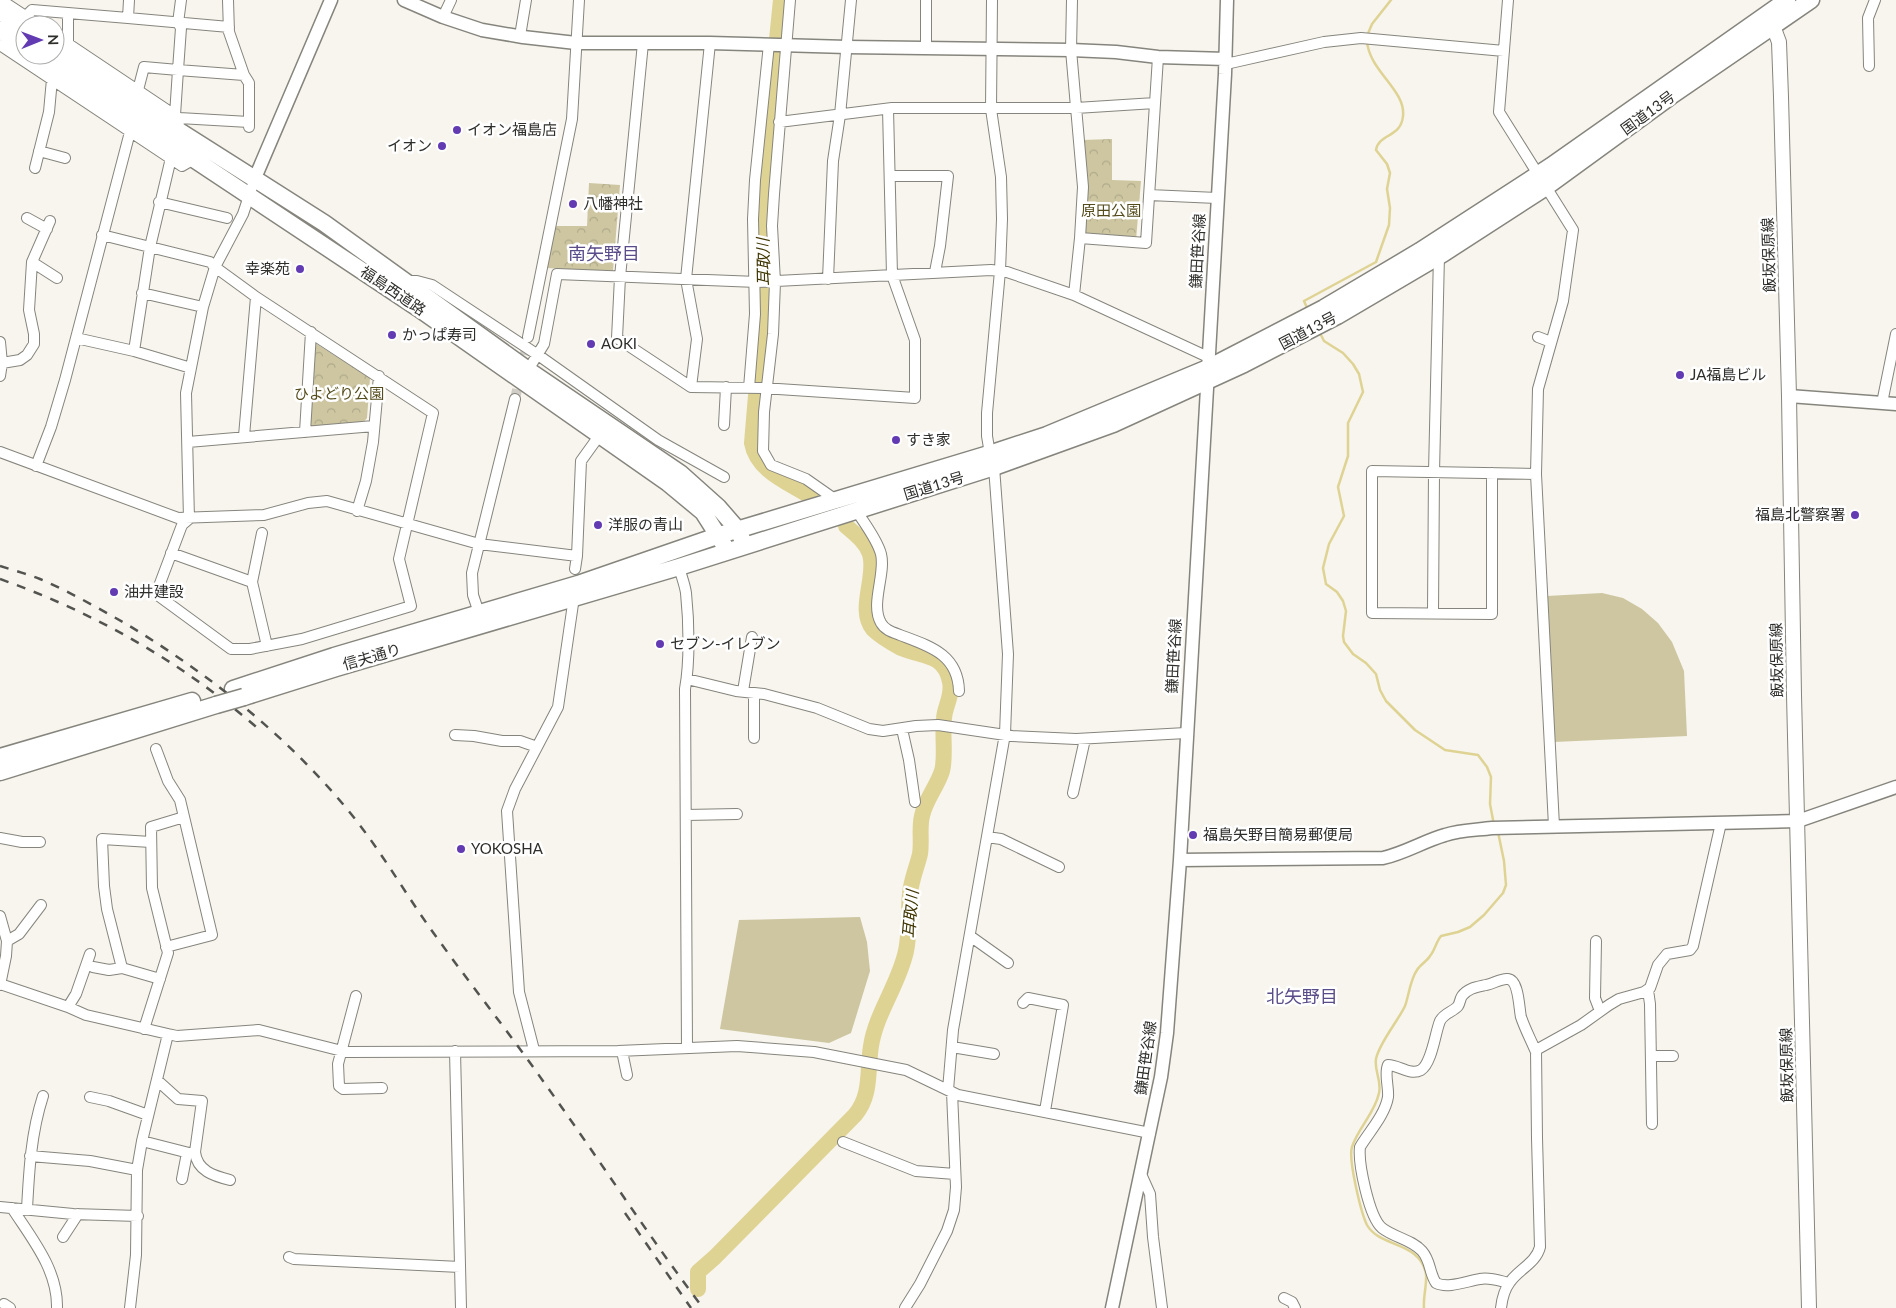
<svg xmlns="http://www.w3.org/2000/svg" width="1896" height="1308" viewBox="0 0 1896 1308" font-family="Lato,'Noto Sans JP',sans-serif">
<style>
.park{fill:url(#park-crowns)}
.pitch{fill:#cdc6a1}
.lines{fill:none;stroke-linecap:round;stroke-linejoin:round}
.stream{stroke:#dfd394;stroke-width:2.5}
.river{stroke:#dfd394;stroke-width:16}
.minor-tunnel{stroke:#cfcdc6;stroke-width:10;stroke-dasharray:10 5;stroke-linecap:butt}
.minor-casing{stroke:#86857d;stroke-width:12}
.tertiary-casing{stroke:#86857d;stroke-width:15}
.secondary-casing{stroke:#86857d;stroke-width:16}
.trunk-casing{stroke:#86857d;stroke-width:19}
.minor{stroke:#fff;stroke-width:10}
.tertiary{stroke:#fff;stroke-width:12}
.secondary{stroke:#fff;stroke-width:14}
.trunk{stroke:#fff;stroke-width:16}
.rail{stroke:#53534f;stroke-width:2.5;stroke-dasharray:9 9;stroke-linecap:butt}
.trunk-bridge-casing{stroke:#86857d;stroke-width:19;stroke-linecap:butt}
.trunk-bridge{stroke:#fff;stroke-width:16}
.poi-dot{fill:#623ab2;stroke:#fff;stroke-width:2}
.labels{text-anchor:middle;stroke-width:5;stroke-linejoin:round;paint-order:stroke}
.street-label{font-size:15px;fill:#2e2e2b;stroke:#fff}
.poi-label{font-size:15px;fill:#2e2e2b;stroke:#fff;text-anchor:start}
.park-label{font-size:15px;fill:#554c1c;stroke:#fff}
.water-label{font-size:16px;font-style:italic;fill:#413703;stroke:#fff}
.quarter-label{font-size:18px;fill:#5a4b89;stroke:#fff}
</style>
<defs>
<pattern id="park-crowns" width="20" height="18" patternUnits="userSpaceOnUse" patternTransform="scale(1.25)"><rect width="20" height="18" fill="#cdc6a1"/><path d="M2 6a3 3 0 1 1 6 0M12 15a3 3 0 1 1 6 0" fill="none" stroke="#b0aa8b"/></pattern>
</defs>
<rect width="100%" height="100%" fill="#f7f5ed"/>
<path class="park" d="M1112,139v41l29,1 -5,59 -54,-4v-96z
M589,183l31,2 -7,86 -67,-3 7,-42h34z
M312,341l58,37 -3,40 -6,7 -55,4z"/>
<path class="pitch" d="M1602,593l21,5 19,11 16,14 14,19 12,29 3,65 -133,6 -7,-146z
M860,917l7,25 3,29 -19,62 -22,10 -109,-14 19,-109z"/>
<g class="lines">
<path class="stream" d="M1367,36l5,-12 19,-24
M1308,310l-4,-9 72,-39 13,-37 1,-17 -3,-19 3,-16 -3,-9 -11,-14c3,-17 25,-12 27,-34 3,-26 -34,-45 -36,-75
M1319,331l5,10 19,12 10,11 6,10 4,18 -15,31v33l-10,31 6,29 -15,28 -6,24 3,16 11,8 6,9 3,10 -3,25 1,6 9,12 13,9 10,11 4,16 6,11 29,29 30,20 33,5 9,12 4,10 -1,27 4,21
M1424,1308c-1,-11 3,-23 2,-34 -6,-33 -46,-26 -59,-49 -6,-12 -19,-66 -15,-78 6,-19 23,-34 27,-54 3,-12 -5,-22 -3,-34 3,-16 22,-38 29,-53 4,-11 5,-26 12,-36 3,-5 10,-9 13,-14 5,-6 6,-14 11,-20l17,-4 12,-5 14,-12 19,-22 3,-8 -2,-24 -6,-29"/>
<path class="river" d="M781,0l-20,198 2,115 -11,130c5,28 36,39 58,53
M698,1289v-17l17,-15 140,-142c17,-20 12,-45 16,-69 5,-33 28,-62 35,-95 4,-19 2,-38 4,-57 1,-14 7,-27 10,-40 2,-13 -1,-26 2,-38 3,-16 15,-29 20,-45 4,-13 0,-37 2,-53 1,-12 9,-23 6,-36 -5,-29 -28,-25 -49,-34 -9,-5 -21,-12 -28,-19 -16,-19 4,-53 -3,-75 -4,-12 -15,-20 -24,-28"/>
<path class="minor-tunnel" d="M515,399l13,-59"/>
<g class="minor-casing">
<path id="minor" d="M1,0l38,25
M129,0l-1,18 101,9
M181,0l-3,23 3,5 -3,42 66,5
M228,0l1,32 15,43 5,8v44
M790,0l-16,194 -2,32 3,56 -2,52 -9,78 -1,39 8,14 35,14 30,21
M1508,0l-9,112 74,118 -10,71 -25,88 -2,85 18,352
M68,13v31
M26,16l6,-6 96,8
M443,17l8,-17
M55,35l124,83 -1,13
M520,36l6,-36
M643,43l-23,234 -3,61 74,49 72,1 152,10v-58l-23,-65 -4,-166
M0,45l182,121 12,-7
M926,48v-48
M1226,64l98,-22 37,-4 143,13
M1869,66l-1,-48 7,-18
M138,90l6,-23 34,3 -3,45
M179,118l70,4
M779,122l113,-14h184l79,-5
M39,151l26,7
M35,168l14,-56 3,-33
M890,176h58l-8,70 -5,26
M1149,195l68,3
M159,202l68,16
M27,218l20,11
M102,235l108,27 5,5 41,30 177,116 -34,146 12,47 -109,33 -52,10h-19l-75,-55 26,-69 7,-6 -3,-126 17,-86 12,-40 28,-53 12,-36
M1080,238l66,5 12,-186
M32,262l25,16
M828,279l5,-118 7,-46 11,-115
M407,281h10l15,4 106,70 120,85 66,37
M142,293l61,14
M1074,295l134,62
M528,337l44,-218 7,-119
M1538,337l13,5
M76,338l58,13 57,17
M0,342l2,21 -2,13
M134,351l16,-104 21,-89
M2,363l18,-3 7,-5 7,-11v-10l-5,-24 3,-48 18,-41
M528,370l16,-26 13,-70 200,8 234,-12 16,2 67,23 6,-57 3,-51 -12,-137 1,-50
M691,387l6,-48 -11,-60 24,-236
M749,388l6,-74 -2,-95 2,-39 14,-136
M1882,403l14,-69
M724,425l2,-38
M305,432l6,-100
M244,436l12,-139
M188,442l186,-16
M0,452l178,66 86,-3 44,-12 19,-2 152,43 98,12 4,-95 18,-25
M990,454l-3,-18v-23l13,-142 2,-52 -1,-42 -10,-68 1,-109
M36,466l15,-39 14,-47 65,-248
M1492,473v141l-120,-1v-142l164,3
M856,510c8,13 21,29 25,44 5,20 -11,50 0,69 4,7 11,9 19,12 29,11 58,19 59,56
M357,511l9,-30 7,-39 6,-66
M171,553l81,29 15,64
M679,567c2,8 6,18 7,26 3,29 4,68 -1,96l2,359
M575,569l2,-13
M252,582l10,-49
M1433,613l1,-141 5,-217
M480,616l-7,-21 -1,-22 43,-174
M687,679l49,12 28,3 53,14 52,21 14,2 33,-5 22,-1 74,11 64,3 110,-6
M743,691l9,-54
M902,729l7,31 6,42
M455,735l19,1 28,5h18l17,6
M754,738v-45
M156,749l12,32 12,19 32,135 -46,12
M1073,793l12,-54
M686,815l51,-1
M987,837l14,2 58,28
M0,838l22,4h18
M151,842l-49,-3 2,47 3,23 15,59 38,11
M0,916l7,25 -1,15 -6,29
M970,936l38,27
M7,941l12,-7 22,-29
M1596,941l-1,57 5,13
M93,967l16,3 13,-2
M0,984l68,23 18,8 82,19 9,2 82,-6 87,22 272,-1 119,-5 77,6 92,18 52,25 192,38
M1648,990l2,14 2,120
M356,996l-18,68 1,22 4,3 39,-1
M1023,1003l5,-5 35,7 -18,106
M68,1007l8,-13 14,-40
M144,1029l24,-76 -16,-65 -1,-61 33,-10
M952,1047l42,7
M534,1050l-15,-58 -12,-181 8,-22 43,-82 16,-110
M455,1051l6,257
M622,1051l5,24
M1651,1056h22
M948,1090l5,-60 52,-296 3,-80 -14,-187
M90,1097l19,4 39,14
M142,1141l47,12 6,-1 7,-51 -24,-2 -20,-18
M843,1142l73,29 39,3
M195,1152c2,19 19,24 35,28
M30,1156l60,5 47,9
M1141,1174l9,20 3,43 9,71
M182,1179l5,-26
M0,1207l73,7 65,2
M12,1208c20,31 46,62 45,100
M27,1209c2,-38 4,-76 16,-113
M63,1237l15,-23
M289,1257l5,2 166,8
M1509,1283c-9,-2 -19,-6 -29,-4 -13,2 -32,10 -44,4 -7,-10 -5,-22 -14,-32 -11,-12 -27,-13 -40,-23 -13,-11 -24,-65 -22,-81 9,-15 25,-32 28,-50 1,-10 -4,-23 0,-32 11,0 22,11 33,5 11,-7 14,-37 19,-49 4,-8 13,-9 18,-15 2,-3 2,-7 4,-10 6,-8 15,-9 24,-11 7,-1 15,-7 22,-6 11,1 11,30 13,38 4,12 10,23 15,35
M1284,1298l8,4 3,6
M4,1304l6,4
M130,1308l6,-53 1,-85 5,-29 26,-107
M905,1308l15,-24 27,-53 7,-21 2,-23 -4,-95
M1501,1308c1,-9 3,-18 9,-26 9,-13 26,-19 30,-35l-3,-109 -1,-88 45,-25 28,-20 10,-6 25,-7 6,-4 8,-23 9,-11 23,-4 3,-4 28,-123"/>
</g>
<g class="tertiary-casing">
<path id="tertiary" d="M404,0l39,17 39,13 41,7 53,6h134l137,4 224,3 45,2 42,5 68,2
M255,178l76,-178
M1789,396l107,8
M1180,860l203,-2c22,-5 41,-17 62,-23 15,-5 31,-5 47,-7l306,-7 98,-34
M1112,1308l49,-231 6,-44 13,-173 45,-786 2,-74"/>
</g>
<g class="secondary-casing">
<path id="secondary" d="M1767,17l6,9 6,16 2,55 8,299 5,299 15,613"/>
</g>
<g class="trunk-casing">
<path id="trunk" d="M0,12l25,16
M0,30l25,17
M55,49l113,75 156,99 204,147 152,103 38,34 20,23 4,9
M37,55l381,253 250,175 35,29 21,33
M233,689l101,-33 244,-72 142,-49 272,-82 55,-18 161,-67 116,-60 96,-57 131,-85 236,-166
M244,697l92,-29 343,-101 315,-100 119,-43 131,-60 93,-48 107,-63 102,-66 125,-91 140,-96
M0,757l192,-56
M0,772l216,-67"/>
</g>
<use href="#minor" class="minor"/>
<use href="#tertiary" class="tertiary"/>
<use href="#secondary" class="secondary"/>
<use href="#trunk" class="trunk"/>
<path class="rail" d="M0,566c13,4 27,8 40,13 30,13 60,30 88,46 82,50 158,110 219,184 35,42 61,90 93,133 34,47 70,92 103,139 54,75 104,153 160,227
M0,579c96,34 185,85 262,153
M625,1213l66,95"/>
<g class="trunk-bridge-casing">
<path id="trunk-bridge" d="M216,705l28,-8"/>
</g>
<use href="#trunk-bridge" class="trunk-bridge"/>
</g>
<g class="poi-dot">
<circle cx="457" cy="130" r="5"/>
<circle cx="442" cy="146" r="5"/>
<circle cx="573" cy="204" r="5"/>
<circle cx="300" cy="269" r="5"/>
<circle cx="392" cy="335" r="5"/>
<circle cx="591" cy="344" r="5"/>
<circle cx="1680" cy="375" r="5"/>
<circle cx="896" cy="440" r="5"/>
<circle cx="1855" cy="515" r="5"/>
<circle cx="598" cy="525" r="5"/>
<circle cx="114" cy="592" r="5"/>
<circle cx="660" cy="644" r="5"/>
<circle cx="1193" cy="835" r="5"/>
<circle cx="461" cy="849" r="5"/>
</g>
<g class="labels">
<g class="street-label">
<text transform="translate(1648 113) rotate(-36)" y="5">国道13号</text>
<text transform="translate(1198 251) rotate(-87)" y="5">鎌田笹谷線</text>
<text transform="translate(1769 255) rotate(-92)" y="5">飯坂保原線</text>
<text transform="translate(393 291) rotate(34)" y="5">福島西道路</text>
<text transform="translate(1308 331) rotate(-28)" y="5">国道13号</text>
<text transform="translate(934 486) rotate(-17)" y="5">国道13号</text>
<text transform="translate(1174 656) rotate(-87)" y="5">鎌田笹谷線</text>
<text transform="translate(372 657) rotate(-16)" y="5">信夫通り</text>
<text transform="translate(1777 660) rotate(-91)" y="5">飯坂保原線</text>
<text transform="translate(1146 1058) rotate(-82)" y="5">鎌田笹谷線</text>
<text transform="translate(1787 1065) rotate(-91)" y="5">飯坂保原線</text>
</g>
<g class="poi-label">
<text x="467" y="135">イオン福島店</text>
<text x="432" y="151" text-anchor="end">イオン</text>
<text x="583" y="209">八幡神社</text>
<text x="290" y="274" text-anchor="end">幸楽苑</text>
<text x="402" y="340">かっぱ寿司</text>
<text x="601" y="349">AOKI</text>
<text x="1690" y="380">JA福島ビル</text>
<text x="906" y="445">すき家</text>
<text x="1845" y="520" text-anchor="end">福島北警察署</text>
<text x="608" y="530">洋服の青山</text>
<text x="124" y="597">油井建設</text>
<text x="670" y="649">セブン-イレブン</text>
<text x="1203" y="840">福島矢野目簡易郵便局</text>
<text x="471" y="854">YOKOSHA</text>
</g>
<g class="park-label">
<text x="1111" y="216">原田公園</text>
<text x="339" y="399">ひよどり公園</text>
</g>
<g class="water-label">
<text transform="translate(763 262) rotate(-91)" y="6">耳取川</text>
<text transform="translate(910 914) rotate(-85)" y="6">耳取川</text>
</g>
<g class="quarter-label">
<text x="604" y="260">南矢野目</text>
<text x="1302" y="1003">北矢野目</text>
</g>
</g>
<g transform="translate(40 40) rotate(89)"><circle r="24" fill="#ffffff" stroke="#ababaa"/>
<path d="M0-4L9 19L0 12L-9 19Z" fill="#623ab2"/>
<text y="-8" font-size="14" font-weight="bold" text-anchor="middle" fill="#2e2e2b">N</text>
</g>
</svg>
